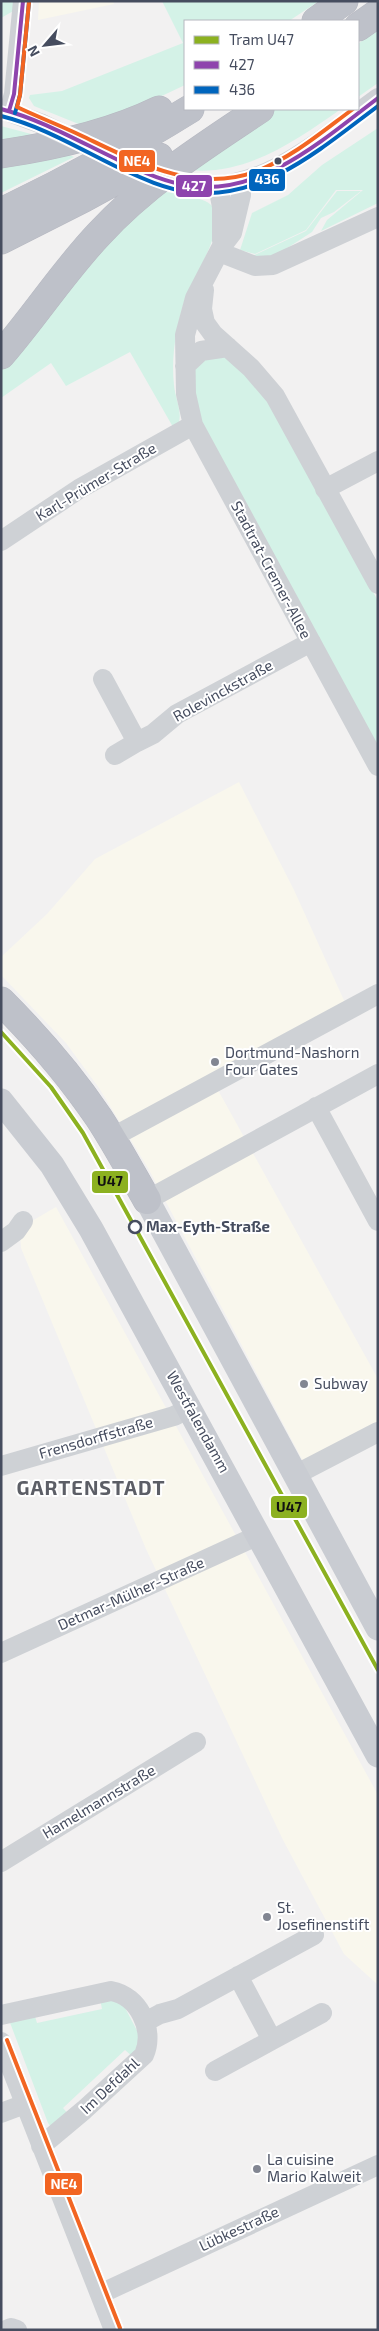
<svg xmlns="http://www.w3.org/2000/svg" width="379" height="2331" viewBox="0 0 379 2331" font-family="'Exo 2',sans-serif">
<style>
.commercial{fill:#f9f7ed}
.green{fill:#d4f2e7}
.lines{fill:none;stroke-linecap:round;stroke-linejoin:round}
.highway-casing{stroke:#b6b8c1;stroke-width:29}
.minor{stroke:#ced1d5;stroke-width:20}
.major{stroke:#c9ccd2;stroke-width:25}
.highway{stroke:#bec1c9;stroke-width:28}
.minor-bridge{stroke:#ced1d5;stroke-width:20}
.bus-1-casing{stroke:#fff;stroke-width:8}
.bus-2-casing{stroke:#fff;stroke-width:8}
.bus-3-casing{stroke:#fff;stroke-width:8}
.bus-1{stroke:#8e44ad;stroke-width:4}
.bus-2{stroke:#0065bd;stroke-width:4}
.bus-3{stroke:#f26522;stroke-width:4}
.tram-1-casing{stroke:#fff;stroke-width:8}
.tram-1{stroke:#8cb120;stroke-width:4}
.bus-dot{fill:#464d5f;stroke:#fff;stroke-width:2}
.poi-dot{fill:#828692;stroke:#fff;stroke-width:2}
.stop-dot{fill:#fff;stroke:#464d5f;stroke-width:2.5}
.labels{text-anchor:middle;stroke-width:4;stroke-linejoin:round;paint-order:stroke}
.street-label{font-size:15px;fill:#464d5f;stroke:#fff}
.poi-label{font-size:15px;fill:#464d5f;stroke:#fff;text-anchor:start}
.stop-label{font-size:15px;font-weight:bold;fill:#464d5f;stroke:#fff;text-anchor:start}
.district-label{font-size:20px;font-weight:bold;letter-spacing:1px;fill:#5c5e66;stroke:#fff}
.line-badge{stroke:#fff;stroke-width:2}
.badge-label{font-size:14px;text-anchor:middle;font-weight:bold;fill:#fff}
.pale-badge-label{font-size:14px;text-anchor:middle;font-weight:bold;fill:#111}
</style>
<rect width="100%" height="100%" fill="#f2f1f1"/>
<path class="commercial" d="M39,1h74l1,3 -76,16z
M239,782l55,108 53,117 -134,74 165,298v50l-73,36 -157,-297 -49,-80 -33,-45 -65,-68v-18l46,-43 48,-55z
M56,1207l322,588v190l-34,-31 -61,-114 -137,-291 -125,-301 -1,-15 5,-8z"/>
<path class="green" d="M1,1h17l-3,9 -14,8z
M162,1h157l-30,20h-104v64l-55,26 -44,16 -52,-21 -5,-8 1,-3 32,-4 121,-48z
M378,28v55l-20,14v-53z
M269,109h72c-47,33 -99,70 -160,60z
M1,126l34,9 -34,10z
M378,128v75l-57,28 6,-11 36,-30h-27l-30,40 -51,24 -15,-4 12,-37 36,-18 34,-30z
M63,152l11,5 -73,36v-28z
M154,190c13,3 51,6 58,16 16,24 -21,73 -28,96 -8,27 -13,55 -10,83 1,12 8,26 5,37l-6,5 -43,-75 -64,34 -15,-23 -50,35v-32z
M337,191h24l-27,21 -13,6 -9,14 -40,26 -22,-1 56,-26z
M210,354l22,4 34,39 112,204v153l-173,-316 -14,-62 7,-15z
M100,1999l22,3 21,40 -10,15 -8,-7 -62,58 7,8 -19,11 -3,-4 -39,-103 25,-7 3,10 65,-14z"/>
<g class="lines">
<g class="highway-casing">
<path id="highway" d="M316,21l28,-20
M358,27l20,-14
M1,154c54,-8 109,-20 158,-44
M1,212c65,-31 128,-65 189,-103
M1,240l83,-42 75,-41
M1,355c34,-39 62,-83 98,-121 47,-51 104,-87 161,-125
M1,1001c36,36 69,74 98,117 17,26 32,54 48,82"/>
</g>
<path class="minor" d="M1,109l41,15
M9,111l5,-17 9,-93
M241,182v13l-9,38 -10,13 -27,52 -10,37 1,59 7,31 185,341
M190,185c71,11 134,-48 188,-87
M218,186l4,21v34
M219,252l36,14 18,-1 105,-48
M204,290l-2,19 3,14 8,11 38,34 24,28 103,188
M185,366l16,-15 27,-4
M325,489l53,-28
M1,541l78,-52 114,-64
M103,679l34,63 16,-8 24,-20 134,-72
M115,755l22,-13
M316,1107l62,114
M111,1138l267,-144
M147,1200l231,-126
M1,1242l15,-11 7,-10
M1,1466l173,-50 16,-8
M295,1475l83,-43
M1,1653l258,-118
M1,1862l195,-120
M1,2015l110,-24c28,5 44,39 33,64l-60,55 -43,36
M145,2022l15,-8 18,-5 136,-74
M272,2040l50,-27
M1,2042l113,288
M215,2071l57,-31 -34,-64
M1,2113l24,-9
M100,2294l278,-129
M6,2330l5,-2 6,2"/>
<path class="major" d="M1,1101l51,64 39,64 287,526
M147,1200l231,428"/>
<use href="#highway" class="highway"/>
<path class="minor-bridge" d="M42,124l106,50 42,11"/>
<g class="bus-1-casing">
<path id="bus-1" d="M1,109c41,11 77,32 115,50 23,12 48,23 74,27 72,10 135,-48 188,-88
M9,111l5,-17 9,-93"/>
</g>
<g class="bus-2-casing">
<path id="bus-2" d="M15,113l5,-18 9,-93
M1,116c41,10 77,32 114,50 24,11 49,23 75,26 72,10 134,-46 188,-86"/>
</g>
<g class="bus-3-casing">
<path id="bus-3" d="M29,2l-9,93 -3,12c21,10 42,18 63,28 55,26 115,60 177,36 36,-14 66,-40 96,-62
M7,2040l113,288"/>
</g>
<use href="#bus-1" class="bus-1"/>
<use href="#bus-2" class="bus-2"/>
<use href="#bus-3" class="bus-3"/>
<g class="tram-1-casing">
<path id="tram-1" d="M1,1032l50,55 32,46 295,537"/>
</g>
<use href="#tram-1" class="tram-1"/>
</g>
<circle class="bus-dot" cx="278" cy="161" r="4.5"/>
<g class="poi-dot">
<circle cx="215" cy="1062" r="5"/>
<circle cx="304" cy="1384" r="5"/>
<circle cx="267" cy="1917" r="5"/>
<circle cx="257" cy="2169" r="5"/>
</g>
<circle class="stop-dot" cx="135" cy="1227" r="6"/>
<g class="labels">
<g class="street-label">
<text transform="translate(96 482) rotate(-31)" y="5">Karl-Prümer-Straße</text>
<text transform="translate(271 570) rotate(62)" y="5">Stadtrat-Cremer-Allee</text>
<text transform="translate(223 691) rotate(-29)" y="5">Rolevinckstraße</text>
<text transform="translate(198 1422) rotate(61)" y="5">Westfalendamm</text>
<text transform="translate(96 1438) rotate(-16)" y="5">Frensdorffstraße</text>
<text transform="translate(131 1594) rotate(-24)" y="5">Detmar-Mülher-Straße</text>
<text transform="translate(99 1802) rotate(-31)" y="5">Hamelmannstraße</text>
<text transform="translate(110 2086) rotate(-43)" y="5">Im Defdahl</text>
<text transform="translate(239 2229) rotate(-25)" y="5">Lübkestraße</text>
</g>
<g class="poi-label">
<text x="225" y="1058">Dortmund-Nashorn<tspan x="225" dy="17">Four Gates</tspan></text>
<text x="314" y="1389">Subway</text>
<text x="277" y="1913">St.<tspan x="277" dy="17">Josefinenstift</tspan></text>
<text x="267" y="2165">La cuisine<tspan x="267" dy="17">Mario Kalweit</tspan></text>
</g>
<g class="stop-label">
<text x="146" y="1232">Max-Eyth-Straße</text>
</g>
<g class="district-label">
<text x="91" y="1495">GARTENSTADT</text>
</g>
</g>
<g class="line-badge">
<rect x="118" y="149" width="38" height="24" rx="5" fill="#f26522"/>
<rect x="248" y="168" width="38" height="24" rx="5" fill="#0065bd"/>
<rect x="175" y="174" width="38" height="24" rx="5" fill="#8e44ad"/>
<rect x="91" y="1170" width="38" height="24" rx="5" fill="#8cb120"/>
<rect x="270" y="1495" width="38" height="24" rx="5" fill="#8cb120"/>
<rect x="44" y="2172" width="39" height="24" rx="5" fill="#f26522"/>
</g>
<g class="badge-label">
<text x="137" y="166">NE4</text>
<text x="267" y="184">436</text>
<text x="194" y="191">427</text>
<text x="64" y="2189">NE4</text>
</g>
<g class="pale-badge-label">
<text x="110" y="1186">U47</text>
<text x="289" y="1512">U47</text>
</g>
<rect width="379" height="2331" fill="none" stroke="#464d5f" stroke-width="5"/>
<rect x="184" y="20" width="175" height="90" fill="#ffffff" stroke="#b5b8bf"/>
<rect x="194" y="36" width="25" height="8" fill="#8cb120" stroke="#b5b8bf"/>
<text x="229" y="45" font-size="15" fill="#464d5f">Tram U47</text>
<rect x="194" y="61" width="25" height="8" fill="#8e44ad" stroke="#b5b8bf"/>
<text x="229" y="70" font-size="15" fill="#464d5f">427</text>
<rect x="194" y="86" width="25" height="8" fill="#0065bd" stroke="#b5b8bf"/>
<text x="229" y="95" font-size="15" fill="#464d5f">436</text>
<g transform="translate(45 45) rotate(242)" stroke="#ffffff" stroke-width="4" paint-order="stroke">
<path d="M0-4L9 19L0 12L-9 19Z" fill="#464d5f"/>
<text y="-8" font-size="14" font-weight="bold" text-anchor="middle" fill="#464d5f">N</text>
</g>
</svg>
